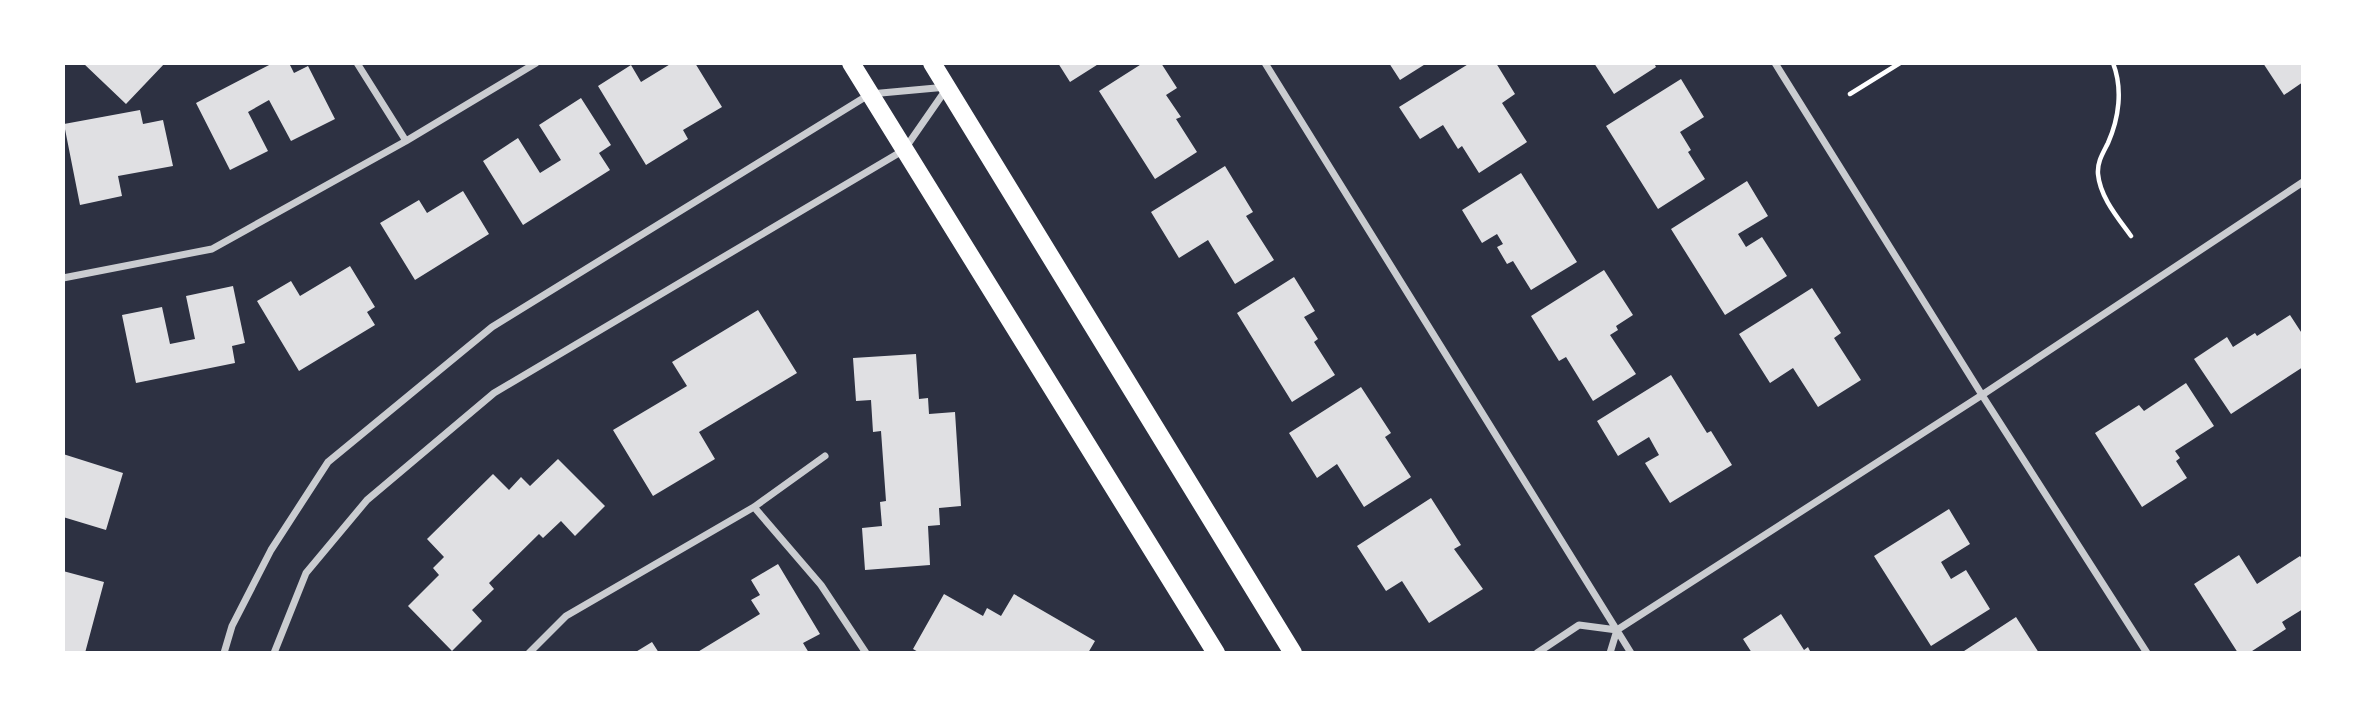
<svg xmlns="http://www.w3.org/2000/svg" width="2366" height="716" viewBox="0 0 2366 716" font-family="Commissioner,sans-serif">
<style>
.building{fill:#e0e0e3}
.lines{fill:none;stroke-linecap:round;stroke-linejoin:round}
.path{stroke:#fff;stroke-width:4.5}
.minor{stroke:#caccd0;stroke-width:7}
.primary{stroke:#fff;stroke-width:18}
</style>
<rect width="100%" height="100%" fill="#2d3142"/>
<path class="building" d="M83,63h82l-39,41z
M273,63h16l5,10 14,-7 27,53 -44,22 -22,-41 -21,12 20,39 -38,19 -34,-67z
M672,63h23l27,44 -39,23 5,9 -42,26 -48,-79 33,-21 10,17z
M1058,63h42l-30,19z
M1143,63h18l16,25 -11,7 15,22 -5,2 21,33 -42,27 -56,-88z
M1389,63h38l-27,17z
M1470,63h26l19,31 -13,9 25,39 -48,31 -17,-27 -4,3 -15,-24 -23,14 -21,-32z
M1594,63h60l2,4 -42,27z
M2263,63h40v19l-19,13z
M1681,79l23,38 -24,15 11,18 -3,2 17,27 -47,30 -52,-83z
M581,98l30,47 -12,8 11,17 -87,55 -40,-64 35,-23 22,35 21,-13 -22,-35z
M140,110l3,14 20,-4 10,46 -55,10 4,20 -42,9 -16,-81z
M1225,166l28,46 -7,4 28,44 -39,24 -27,-44 -29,18 -28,-46z
M1521,173l56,89 -46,28 -18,-29 -6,3 -10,-17 6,-3 -6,-10 -15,9 -20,-33z
M1747,181l21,35 -30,18 8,13 16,-10 25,39 -62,39 -54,-86z
M463,191l26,43 -74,46 -35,-57 39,-23 8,13z
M350,266l25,41 -8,5 8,13 -76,46 -42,-70 34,-20 9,15z
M1604,270l29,45 -17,11 2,4 -8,5 26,39 -43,27 -27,-44 -7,4 -28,-45z
M1294,277l21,34 -11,6 14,22 -4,3 21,33 -43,27 -55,-89z
M233,286l12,57 -13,3 3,17 -99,20 -14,-68 40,-8 8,37 25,-5 -9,-43z
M1812,288l29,45 -7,5 27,42 -43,27 -25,-39 -23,15 -31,-49z
M758,310l39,63 -98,59 16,27 -62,37 -40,-66 74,-44 -15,-24z
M2290,315l13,20v32l-72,47 -37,-55 33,-22 6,10 22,-14 2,3z
M916,354l3,45 9,-1 1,16 26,-2 6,94 -22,2 1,17 -12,1 2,39 -65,5 -3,-42 20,-2 -2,-24 6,-1 -5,-70 -8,1 -2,-32 -15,1 -3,-43z
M1671,375l36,58 4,-2 21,34 -62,38 -25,-40 14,-8 -10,-18 -31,19 -21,-35z
M2186,383l28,43 -39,25 5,7 -4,3 11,17 -45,29 -47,-74 44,-28 5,6z
M1361,387l30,46 -6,4 26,40 -47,30 -27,-43 -20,14 -28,-45z
M63,454l60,19 -17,57 -43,-13z
M558,459l47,47 -30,30 -14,-15 -18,17 -4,-4 -50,49 5,6 -22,21 10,11 -30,30 -44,-45 31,-31 -6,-7 11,-11 -17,-18 66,-65 16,16 12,-13 9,9z
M1431,498l30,47 -7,4 29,40 -54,34 -27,-42 -16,10 -29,-45z
M1949,509l21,35 -29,18 10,17 15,-9 24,39 -59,37 -57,-90z
M2239,555l18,29 43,-28 3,4v49l-21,13 4,7 -37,24h-11l-44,-69z
M778,564l42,70 -17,9 6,10h-113l64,-39 -9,-14 9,-5 -9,-15z
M63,571l41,11 -19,71h-22z
M944,594l39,22 4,-8 14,8 13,-22 81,47 -7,12h-168l-7,-4z
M1781,614l23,36 4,-3 3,6h-59l-9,-14z
M2016,617l23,36h-78z
M652,642l7,11h-25z"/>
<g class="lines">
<path class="path" d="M2113,63c10,26 6,55 -5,80 -5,10 -11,19 -10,31 2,23 20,44 33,62
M1850,94l50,-31"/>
<path class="minor" d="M357,63l49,78
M1265,63l366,590
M1775,63l207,332 165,258
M63,278l149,-29 194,-108 130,-78
M754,507l67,78 45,68
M224,653l8,-27 39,-76 57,-88 164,-135 378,-233 77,-7
M274,653l32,-80 61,-73 127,-107 410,-243 43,-62
M529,653l37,-37 188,-109 71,-51
M1537,653l42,-28 38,5 365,-235 321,-213
M1610,653l7,-23"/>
<path class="primary" d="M851,63l365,590
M932,63l361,590"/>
</g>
<rect width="2366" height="716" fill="none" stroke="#ffffff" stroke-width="130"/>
</svg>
